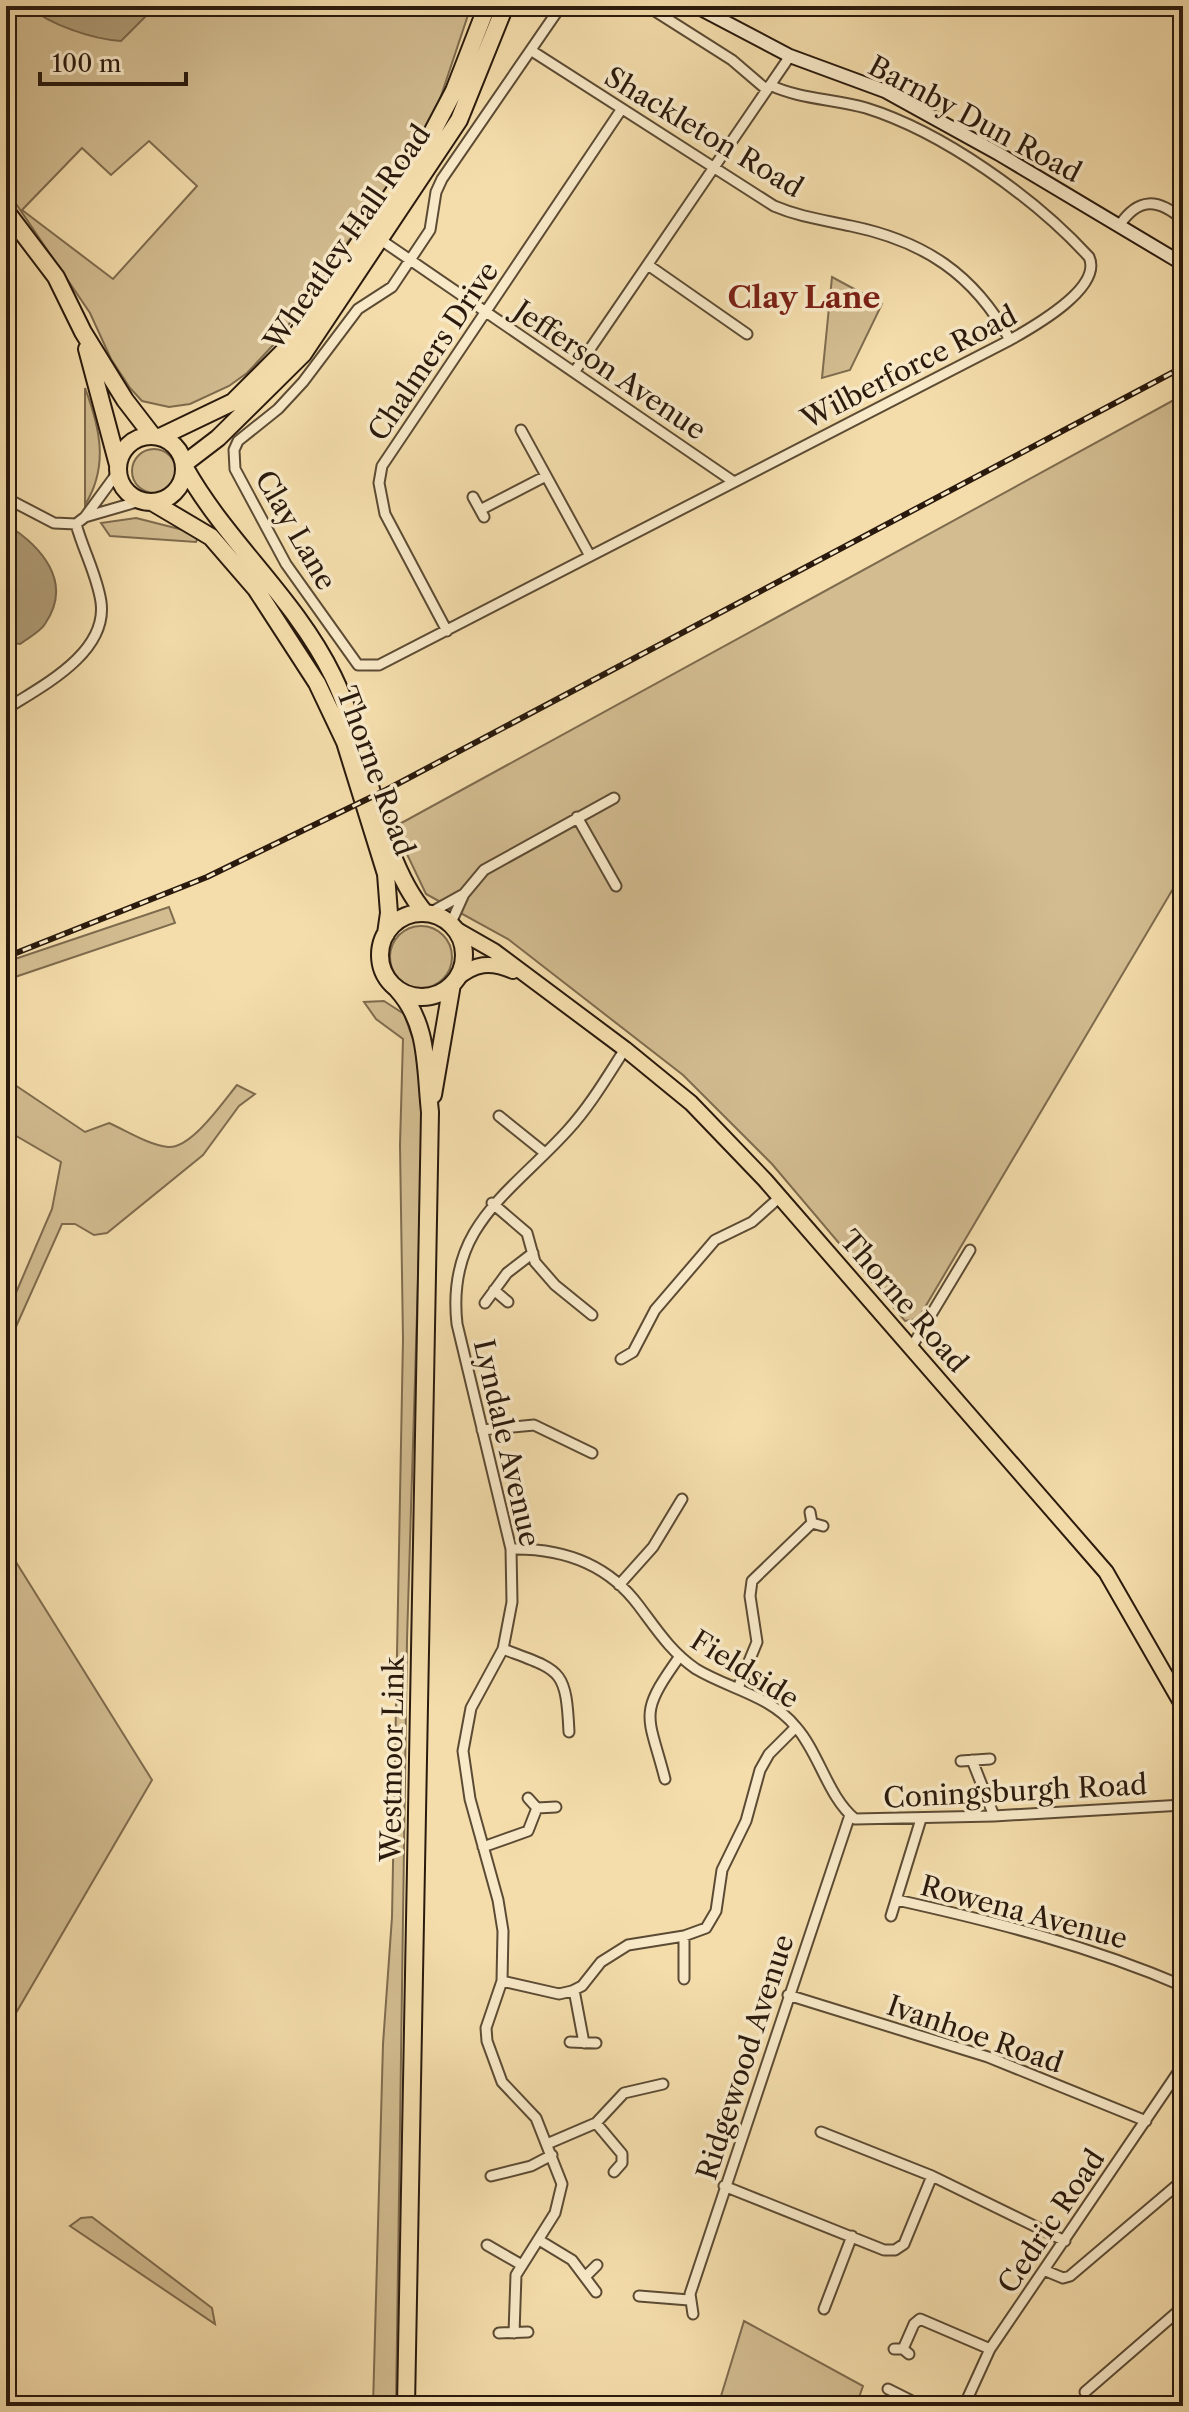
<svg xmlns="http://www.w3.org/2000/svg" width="1189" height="2412" viewBox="0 0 1189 2412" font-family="'Libre Caslon Text',serif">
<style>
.green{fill:#d2bc90;stroke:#7e6b4e;stroke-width:2;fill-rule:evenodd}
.water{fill:#af9b75;stroke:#7a674b;stroke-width:2}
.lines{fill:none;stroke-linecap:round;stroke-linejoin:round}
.street-casing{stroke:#5c4b34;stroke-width:13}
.secondary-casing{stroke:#2a1a0d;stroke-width:16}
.primary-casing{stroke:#2a1a0d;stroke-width:18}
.highway-casing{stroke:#2a1a0d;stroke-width:20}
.street{stroke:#f8e9c8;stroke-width:9}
.secondary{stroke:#f8e9c8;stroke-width:12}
.primary{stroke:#f4ddab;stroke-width:14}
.highway{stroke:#f4ddab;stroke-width:16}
.rail-casing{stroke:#2a1a0d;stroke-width:6}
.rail{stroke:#f8e9c8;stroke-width:3;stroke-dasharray:9;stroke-linecap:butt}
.labels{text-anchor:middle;stroke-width:7;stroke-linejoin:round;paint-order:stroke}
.street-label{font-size:28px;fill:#2a1a0d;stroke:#f8e9c8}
.neighbourhood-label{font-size:30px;font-weight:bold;fill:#7a1f14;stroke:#f8e9c8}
</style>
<rect width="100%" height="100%" fill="#f4ddab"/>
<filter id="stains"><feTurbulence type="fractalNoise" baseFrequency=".0025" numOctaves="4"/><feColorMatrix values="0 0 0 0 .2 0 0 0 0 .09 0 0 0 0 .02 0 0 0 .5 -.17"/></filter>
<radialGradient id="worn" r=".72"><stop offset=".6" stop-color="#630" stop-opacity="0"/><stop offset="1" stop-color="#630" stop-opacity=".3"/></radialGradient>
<path class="green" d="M6,6h465l-33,99 -26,48 -136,189 -29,31 -18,13 -39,18 -21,3 -27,-6 -12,-13 -19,-29 -21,-46 -84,-124zM149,141l48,45 -84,93 -91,-69 60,-62 29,27z
M832,277l50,27 -32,66 -28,8z
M85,388c15,40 24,78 0,117z
M1183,395v477l-265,447 -13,2 -133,-157 -89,-89 -175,-136 -82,-45 -32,-67z
M132 471a22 22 0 1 1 44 0a22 22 0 1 1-44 0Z
M136,518l63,16 -3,8 -86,-6 -9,-13z
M169,907l6,16 -169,57v-18z
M390 957a31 31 0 1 1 62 0a31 31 0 1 1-62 0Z
M384,1001l20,13 11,31 8,72 -16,523 -11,766h-23l10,-362 9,-127 11,-578 -3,-194 3,-106 -27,-20 -12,-17z
M6,1079l79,53 24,-9c18,8 40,22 59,24 23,2 55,-45 69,-62l18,9 -16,12 -36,49 -96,78 -13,2 -19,-11h-13l-56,125v-33l46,-107 9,-47 -55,-32z
M6,1546l146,234 -146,250z
M92,2217l120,91 3,16 -145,-98 11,-8z
M744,2321l119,65 -7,20h-138z"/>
<path class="water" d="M28,6h38l14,8 18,-1 8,-7h50l-35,35c-29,-2 -71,-16 -93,-35z
M6,524c35,22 68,58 39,100 -5,8 -17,14 -25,20l-14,-2z"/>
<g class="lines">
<g class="street-casing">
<path id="street" d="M561,6l-119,173 -6,13 -6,38 -38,57 -34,22 -55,73 -25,27 -40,32 -4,9 1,19 51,95 72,101h21l631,-325c23,-13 93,-52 79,-83 -54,-59 -146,-125 -223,-149 -32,-9 -67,-9 -96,-23
M647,6l85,54 35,30
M532,51l242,155c26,11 50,14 77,20 73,15 123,48 159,114
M1119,226c19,-29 39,-28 64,-6
M381,240l353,242
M648,265l99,69
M575,371l215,-315
M521,430l69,126
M473,497l11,20
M6,498l48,25 22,1
M480,510l64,-33
M85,517l55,-16
M447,631l-62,-117 -6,-31 3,-17 239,-356
M6,709c36,-23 102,-56 95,-107 -4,-27 -18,-52 -25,-78l9,-7 33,-45
M577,817l39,69
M428,914l36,-20
M450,925l14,-31 20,-24 130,-72
M499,1116l46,37
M492,1203l35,30 8,29 20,23 37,30
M494,1290l14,12
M485,1303l22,-30 26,-20
M911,1348l59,-98
M621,1359l12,-7 22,-42 60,-70 37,-18 28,-25
M482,1430l52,-5 58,28
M810,1512l2,11 11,3
M511,1549c51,-1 97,15 128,57 18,24 32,46 57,63 33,20 74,26 100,58 23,26 32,70 59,92l139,-3 189,-11
M619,1585l34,-38 29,-48
M503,1649c58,22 63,19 66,83
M738,1688l19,-46 -7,-46 2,-15 60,-58
M972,1760l22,56
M961,1761l29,-2
M665,1779c-17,-66 -28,-63 15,-123
M528,1798l9,10 19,-1
M483,1847l45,-16 9,-23
M897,1900c99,22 193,46 286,86
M891,1916l30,-97
M684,1936v43
M502,1981l57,13 13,-3 10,-5 19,-24 27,-17 56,-9 22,-8 10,-17 6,-41 24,-49 14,-51 9,-16 27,-27
M574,1990l10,53
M788,1995l200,62 158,64
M570,2042l26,1
M596,2123l26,31v9l-8,9
M821,2132l111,44 133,65
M547,2144l49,-21 28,-30 39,-9
M491,2176l40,-10 21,-11
M724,2186l160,64h11l9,-6 28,-68
M539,2240l33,20 24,32
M487,2245l33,19
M1046,2271l17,7 7,-2 113,-96
M586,2276l11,-11
M639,2296l50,4
M824,2309l28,-73
M693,2314l-3,-20 160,-479
M499,2333l29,-1
M514,2333l2,-58 39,-62 7,-29 -26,-66 -34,-36 -15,-41 -1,-13 16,-47 1,-50 -5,-31 -28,-101 -7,-48 8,-43 32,-59 9,-47 -1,-53 -54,-225c-11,-98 54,-131 111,-194 22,-24 39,-53 57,-81
M894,2349h9l6,5
M903,2349l11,-25 6,-5 70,30
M888,2389l34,17
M1085,2392l98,-85
M964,2406l26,-57 193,-284"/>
</g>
<g class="secondary-casing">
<path id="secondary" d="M695,6l95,50 95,35 114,63 184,110"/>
</g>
<g class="primary-casing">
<path id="primary" d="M452,927l42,24 131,98 66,54 74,77 341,392 77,134
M456,979c19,-16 34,-18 57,-8"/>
</g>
<g class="highway-casing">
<path id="highway" d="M6,211l50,66 27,55 42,68 27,35
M87,349l31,116
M118 469a33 33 0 1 1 66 0a33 33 0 1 1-66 0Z
M160,437l73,-35 56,-56 135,-198 30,-57 33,-85
M184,464l34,-26 85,-84 156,-234 46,-114
M185,468c42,75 110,130 148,208 35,71 44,181 92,237
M152,502l59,35 45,52 61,94 28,59 41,132 3,39 -3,21
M380 955a42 42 0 1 1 84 0a42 42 0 1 1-84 0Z
M397,989c32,35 28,78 33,123l-24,1294
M433,1095l19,-111"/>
</g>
<use href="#street" class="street"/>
<use href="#secondary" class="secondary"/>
<use href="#primary" class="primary"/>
<use href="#highway" class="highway"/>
<g class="rail-casing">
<path id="rail" d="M6,957l201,-80 179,-87 797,-423"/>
</g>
<use href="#rail" class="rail"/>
</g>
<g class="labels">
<g class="street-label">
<text transform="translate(975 119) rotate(28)" y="10">Barnby Dun Road</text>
<text transform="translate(704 132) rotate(31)" y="10">Shackleton Road</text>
<text transform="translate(347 237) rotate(-55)" y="10">Wheatley Hall Road</text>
<text transform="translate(433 351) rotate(-56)" y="10">Chalmers Drive</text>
<text transform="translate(909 367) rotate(-27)" y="10">Wilberforce Road</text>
<text transform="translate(610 370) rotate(34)" y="10">Jefferson Avenue</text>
<text transform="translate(296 530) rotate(60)" y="10">Clay Lane</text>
<text transform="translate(376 771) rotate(70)" y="10">Thorne Road</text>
<text transform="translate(904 1301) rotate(49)" y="10">Thorne Road</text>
<text transform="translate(507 1443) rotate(77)" y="10">Lyndale Avenue</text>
<text transform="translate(745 1669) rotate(32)" y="10">Fieldside</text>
<text transform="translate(392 1759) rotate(-89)" y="10">Westmoor Link</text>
<text transform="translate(1015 1791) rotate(-3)" y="10">Coningsburgh Road</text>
<text transform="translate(1024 1912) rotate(15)" y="10">Rowena Avenue</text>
<text transform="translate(975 2034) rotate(19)" y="10">Ivanhoe Road</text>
<text transform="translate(745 2057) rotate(-72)" y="10">Ridgewood Avenue</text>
<text transform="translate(1051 2221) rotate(-56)" y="10">Cedric Road</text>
</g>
<g class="neighbourhood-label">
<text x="804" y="308">Clay Lane</text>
</g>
</g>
<rect width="1189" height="2412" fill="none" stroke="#f4ddab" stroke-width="32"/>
<rect x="8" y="8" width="1173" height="2396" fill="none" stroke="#2a1a0d" stroke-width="4"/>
<rect x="16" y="16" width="1157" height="2380" fill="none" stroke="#2a1a0d" stroke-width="2"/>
<path d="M40 72v12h146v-12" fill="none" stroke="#2a1a0d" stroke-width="4"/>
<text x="52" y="72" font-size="24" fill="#2a1a0d" stroke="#f8e9c8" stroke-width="6" paint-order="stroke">100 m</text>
<rect width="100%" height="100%" filter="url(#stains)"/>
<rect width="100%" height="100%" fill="url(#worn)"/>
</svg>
